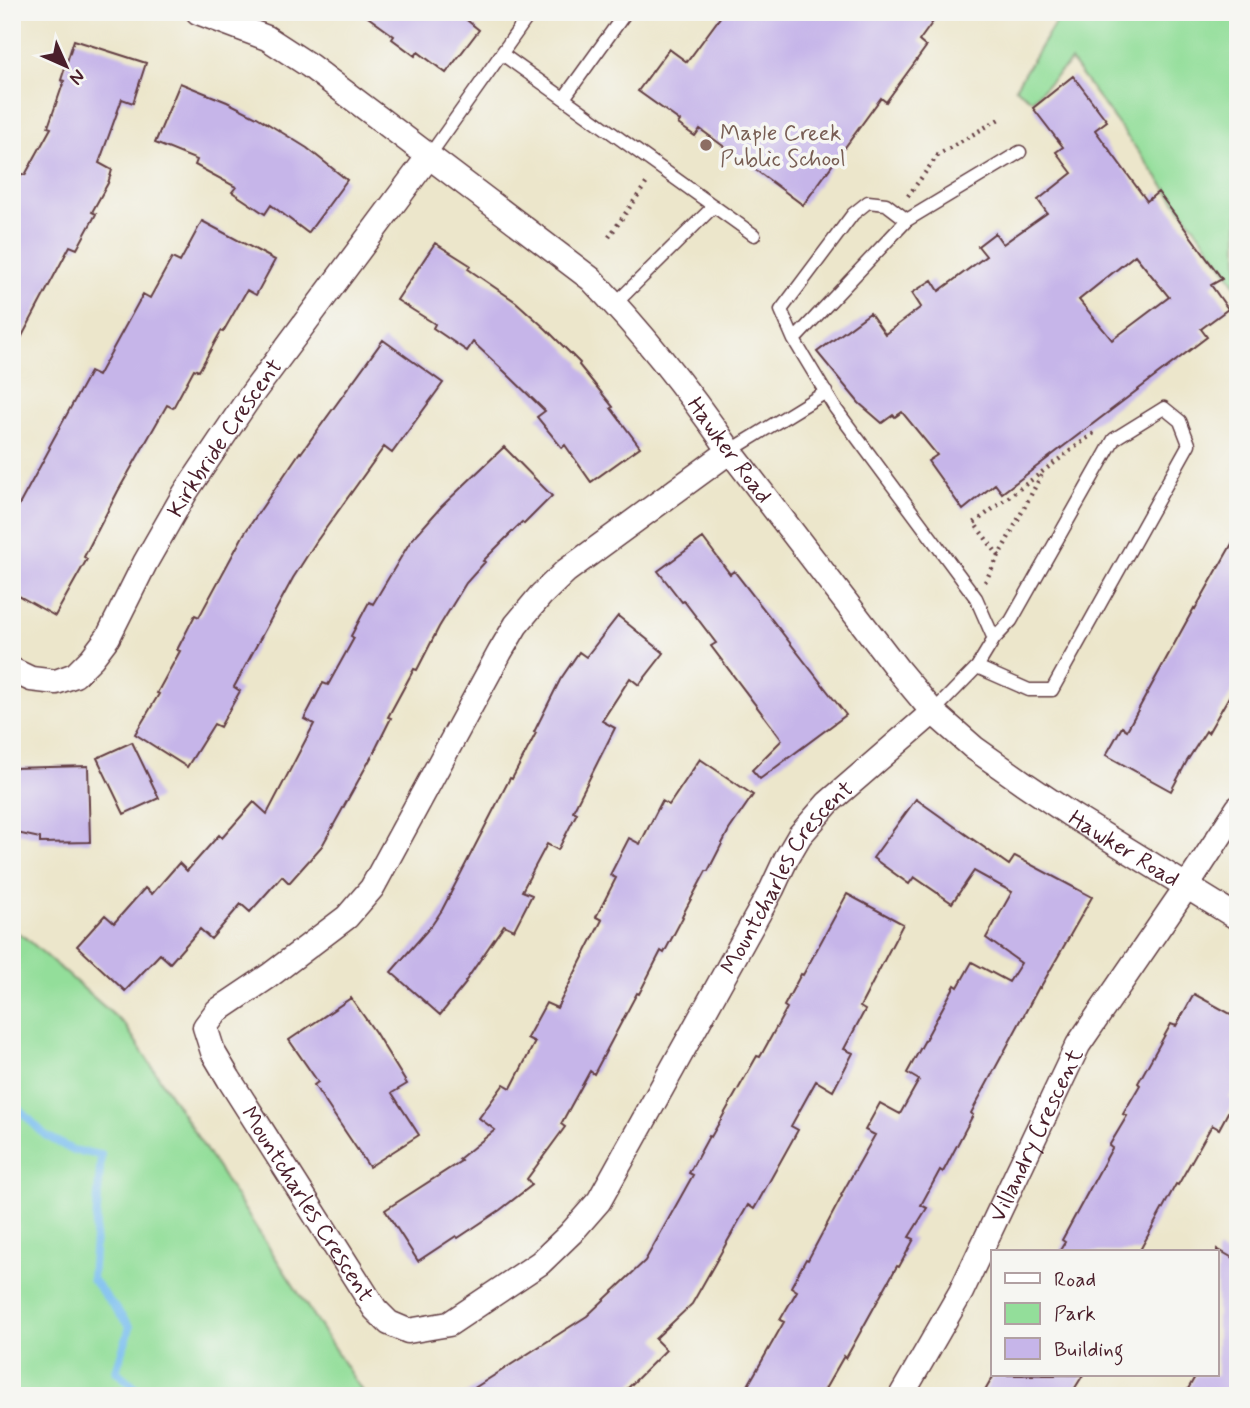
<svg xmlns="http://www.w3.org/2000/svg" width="1250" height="1408" viewBox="0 0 1250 1408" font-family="Mynerve,sans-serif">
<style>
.green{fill:#93de9a;stroke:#6e7e62;stroke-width:2}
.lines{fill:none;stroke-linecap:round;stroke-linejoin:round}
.stream{stroke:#78bdef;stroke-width:8}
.building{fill:#c6b5e9;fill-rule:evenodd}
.service-casing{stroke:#623d43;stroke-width:15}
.minor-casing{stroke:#623d43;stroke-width:27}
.path{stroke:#623d43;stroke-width:4.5;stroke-dasharray:2 5;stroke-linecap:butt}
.service{stroke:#fff;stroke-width:12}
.minor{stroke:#fff;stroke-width:24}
.education-dot{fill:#8d6e63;stroke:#f6f6f2;stroke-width:2.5}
.labels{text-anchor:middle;stroke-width:7;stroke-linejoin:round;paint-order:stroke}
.education-label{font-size:23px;fill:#785e54;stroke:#f6f6f2;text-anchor:start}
.street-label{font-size:23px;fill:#4a1f2b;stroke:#f6f6f2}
</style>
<rect width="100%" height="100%" fill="#f6f6f2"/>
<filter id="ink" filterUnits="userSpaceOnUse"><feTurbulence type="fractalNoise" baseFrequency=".0143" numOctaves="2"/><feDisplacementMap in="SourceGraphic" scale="14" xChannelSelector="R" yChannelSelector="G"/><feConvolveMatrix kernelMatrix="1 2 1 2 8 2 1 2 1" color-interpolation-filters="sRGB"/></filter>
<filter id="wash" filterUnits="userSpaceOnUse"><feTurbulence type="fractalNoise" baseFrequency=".00686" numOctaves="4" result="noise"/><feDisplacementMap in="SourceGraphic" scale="28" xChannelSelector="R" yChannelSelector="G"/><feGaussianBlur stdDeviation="1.57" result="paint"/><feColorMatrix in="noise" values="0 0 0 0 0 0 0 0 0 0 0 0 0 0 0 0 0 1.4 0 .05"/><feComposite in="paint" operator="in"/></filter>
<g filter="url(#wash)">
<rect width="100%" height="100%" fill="#ece6cb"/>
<path class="green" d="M1062,12h167l9,7v270l-14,-22 -153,-206 -39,39 -17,-12z
M12,930l13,7 100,88 240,371h-353z"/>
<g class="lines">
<path class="stream" d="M12,1102l33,33 27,15 29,5 -9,124 38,48 -14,44 29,25"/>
</g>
<g id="blocks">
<path class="building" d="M361,12h96l22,18 -33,43 -28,-21 -3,4 -23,-17 2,-3z
M724,12h216l-21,29 7,6 -40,55 -5,-4 -78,107 -103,-76 -5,7 -17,-12 2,-3 -42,-30 31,-42 18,13z
M74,40l72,23 -13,40 -11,-4 -23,64 13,7 -4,13 -16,29 4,2 -19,35 -7,-3 -58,109v-163l10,-18 3,1 26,-47 -3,-1 16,-46 -3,-1z
M1073,76l34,45 -12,9 52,71 11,-9 64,87 -11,6 17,24 -27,20 6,8 -205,156 -7,-9 -32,26 -35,-49 9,-6 -35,-43 -7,5 -2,-2 -11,8 -23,-20 -42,-51 53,-39 15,21 36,-27 -9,-14 20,-13 7,11 47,-35 -8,-10 17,-13 8,11 44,-31 -9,-13 34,-27 -16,-21 7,-5 -30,-39zM1135,255l34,42 -57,43 -33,-40z
M180,83l47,19 30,15 50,31 40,32 -39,53 -37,-28 -6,9 -33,-22 4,-5 -41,-22 2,-5 -42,-17z
M202,221l73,39 -19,35 -9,-5 -24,42 -2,-1 -22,40 -5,-2 -21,39 -6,-3 -49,86 -34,66 3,2 -32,57 -43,-24v-74l38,-70 -1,-1 41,-75 8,4 45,-82 7,4 22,-40 8,4z
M435,243l35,22 -2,4 48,33 30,27 34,34 -1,2 34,42 -2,1 29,39 -49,35 -26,-37 -3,3 -25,-31 8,-6 -40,-39 -32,-30 -6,9 -34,-23 2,-4 -38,-24z
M383,340l60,43 -51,70 -8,-6 -68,95 -23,36 -59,109 6,4 -20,36 -6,-3 -27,43 -52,-33 24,-40 -2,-1 23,-42 -3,-1 18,-35 4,2 45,-83 56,-82 1,1z
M504,447l48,49 -28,28 -2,-2 -39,39 2,1 -19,21 -27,44 -22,43 -3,-1 -26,48 3,1 -18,36 -51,92 -33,37 -7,-7 -32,36 -9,-8 -30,35 -11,-10 -30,34 -10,-9 -35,37 -48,-45 28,-31 9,8 31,-35 7,6 27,-31 8,8 32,-36 3,3 32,-36 13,12 47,-90 -10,-5 19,-36 5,2 26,-47 -3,-2 18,-34 4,2 37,-62 31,-35z
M1238,533v148l-30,52 -2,-2 -19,30 -16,30 -65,-36 16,-28 5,3 67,-122 1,1z
M703,538l27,36 4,-3 112,144 -86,64 -8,-9 30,-30 -71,-94 5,-3 -32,-42 -2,1 -24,-31z
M618,616l46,37 -25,32 -9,-7 -28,43 13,7 -42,83 4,2 -19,37 -11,-6 -25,47 10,4 -18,35 -10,-5 -39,57 1,1 -26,32 -49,-43 41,-47 10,-15 68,-132 2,1 24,-46 -2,-1 26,-52 19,-28 7,5z
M132,742l27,56 -35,16 -27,-56z
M700,759l53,36 -24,35 -21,41h-2l-24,45 1,1 -19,36 -3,-2 -22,43 -2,-1 -43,81 -4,-3 -29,53 4,3 -38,52 5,6 -32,25 -42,28 -2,-2 -38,25 -33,-51 76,-49 -2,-2 36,-29 -16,-12 25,-34 7,4 24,-46 -8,-4 19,-35 11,5 45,-88 -6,-3 20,-39 -6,-3 19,-37 11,6 22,-43 7,4z
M88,766l2,76 -50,1v-5l-28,-6v-64z
M916,799l93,66 6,-9 77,41 -52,91 -1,-1 -68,126 2,2 -30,57 -3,-2 -19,35 6,3 -18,29 5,2 -15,28 -2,-1 -51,92 -2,-2 -23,40h-79l42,-74 -4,-2 17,-29 -6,-4 15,-28 2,1 34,-64 -1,-1 34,-60 -10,-5 15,-27 20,11 19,-34 -12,-7 48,-88 3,2 14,-25 37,20 12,-19 -35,-25 26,-46 -38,-21 -22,32 -38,-26 -5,7 -36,-26z
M847,894l56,30 -43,83 5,3 -21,39 9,4 -20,38 -17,-10 -25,45 7,4 -44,79 -6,-4 -56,99 -37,35 11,11 -46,46h-158l125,-80 58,-55 48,-86 -4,-2 20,-37 2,1 46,-81 3,1 27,-49 -3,-2 17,-32 2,1z
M1194,994l44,24v64l-9,16 5,3 -15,28 -7,-4 -34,60 -2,-1 -37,68h-80l6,-10 -3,-2 50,-92 -3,-2 18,-30 -4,-2 17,-29 -2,-2 33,-59 5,2z
M351,998l24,34 32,52 -15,9 27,42 -50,32 -55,-82 4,-3 -29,-42z
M1217,1249l21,12v135h-54l12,-21h21z
M994,1375h89l-13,21h-88z"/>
</g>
</g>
<g filter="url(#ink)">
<use href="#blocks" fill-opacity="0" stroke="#623d43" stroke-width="2"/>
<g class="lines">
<g class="service-casing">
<path id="service" d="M502,54l252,181
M564,98l62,-86
M429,156l102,-144
M615,304l99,-98
M794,340l-13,-30 72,-96 15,-12 18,2 21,16
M730,451l96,-59
M994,639l-18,-41 -141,-190 -41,-68 113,-120 113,-68
M933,712l44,-45 17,-28 17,-18 103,-182 50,-31 16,13 9,23 -137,246h-23l-52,-23"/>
</g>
<g class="minor-casing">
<g id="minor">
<path id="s1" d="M198,12l69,26 43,28 281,213c51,53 97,111 139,172l168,219 35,42 41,36 51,36 46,31 167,103"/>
<path id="s2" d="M730,451l-164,120 -25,24 -25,30 -16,27 -128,236 -25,29 -78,59 -52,35 -12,16 8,25 16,27 146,230 14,14 19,8 41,-7 91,-61 31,-30 28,-32 173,-312 14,-30 14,-24 28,-32 105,-91"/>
<path id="s3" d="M12,670l19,9 25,3 19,-7 17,-17 16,-21 37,-74 40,-70 64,-95 180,-242"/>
<path id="s4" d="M901,1396l60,-104 117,-247 109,-159 51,-78"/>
</g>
</g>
<path class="path" d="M908,196l30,-41 61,-36
M609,237l39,-56
M999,556l-25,-33 120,-90
M985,582l58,-110"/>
<use href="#service" class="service"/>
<use href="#minor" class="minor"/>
</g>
</g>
<circle class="education-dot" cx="706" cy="145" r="7"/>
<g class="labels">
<g class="education-label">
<text x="720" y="140">Maple Creek<tspan x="720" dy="26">Public School</tspan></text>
</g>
<g class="street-label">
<text dy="8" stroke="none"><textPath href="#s3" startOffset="348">Kirkbride Crescent</textPath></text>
<text dy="8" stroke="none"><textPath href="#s1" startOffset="698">Hawker Road</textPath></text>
<text dy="8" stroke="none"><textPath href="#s1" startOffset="1265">Hawker Road</textPath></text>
<text dy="8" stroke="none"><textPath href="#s2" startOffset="1778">Mountcharles Crescent</textPath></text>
<text dy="8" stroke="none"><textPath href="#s4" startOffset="294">Villandry Crescent</textPath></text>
<text dy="8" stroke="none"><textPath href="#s2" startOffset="1001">Mountcharles Crescent</textPath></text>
</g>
</g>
<rect width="1250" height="1408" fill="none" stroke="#f6f6f2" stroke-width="42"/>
<rect x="991" y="1250" width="228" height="126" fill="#f6f6f2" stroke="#b1a0a2" stroke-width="2"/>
<rect x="1005" y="1273" width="35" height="10" fill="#ffffff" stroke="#b1a0a2" stroke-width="2"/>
<text x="1054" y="1286" font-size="21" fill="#4a1f2b">Road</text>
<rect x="1005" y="1303" width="35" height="21" fill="#93de9a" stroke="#b1a0a2" stroke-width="2"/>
<text x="1054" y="1320" font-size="21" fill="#4a1f2b">Park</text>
<rect x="1005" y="1338" width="35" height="21" fill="#c6b5e9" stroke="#b1a0a2" stroke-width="2"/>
<text x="1054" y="1356" font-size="21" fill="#4a1f2b">Building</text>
<g transform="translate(66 66) rotate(135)" stroke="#f6f6f2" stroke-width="5" paint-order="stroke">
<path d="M0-5L12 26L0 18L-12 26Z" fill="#4a1f2b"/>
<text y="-10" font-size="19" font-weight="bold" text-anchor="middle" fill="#4a1f2b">N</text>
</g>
</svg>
